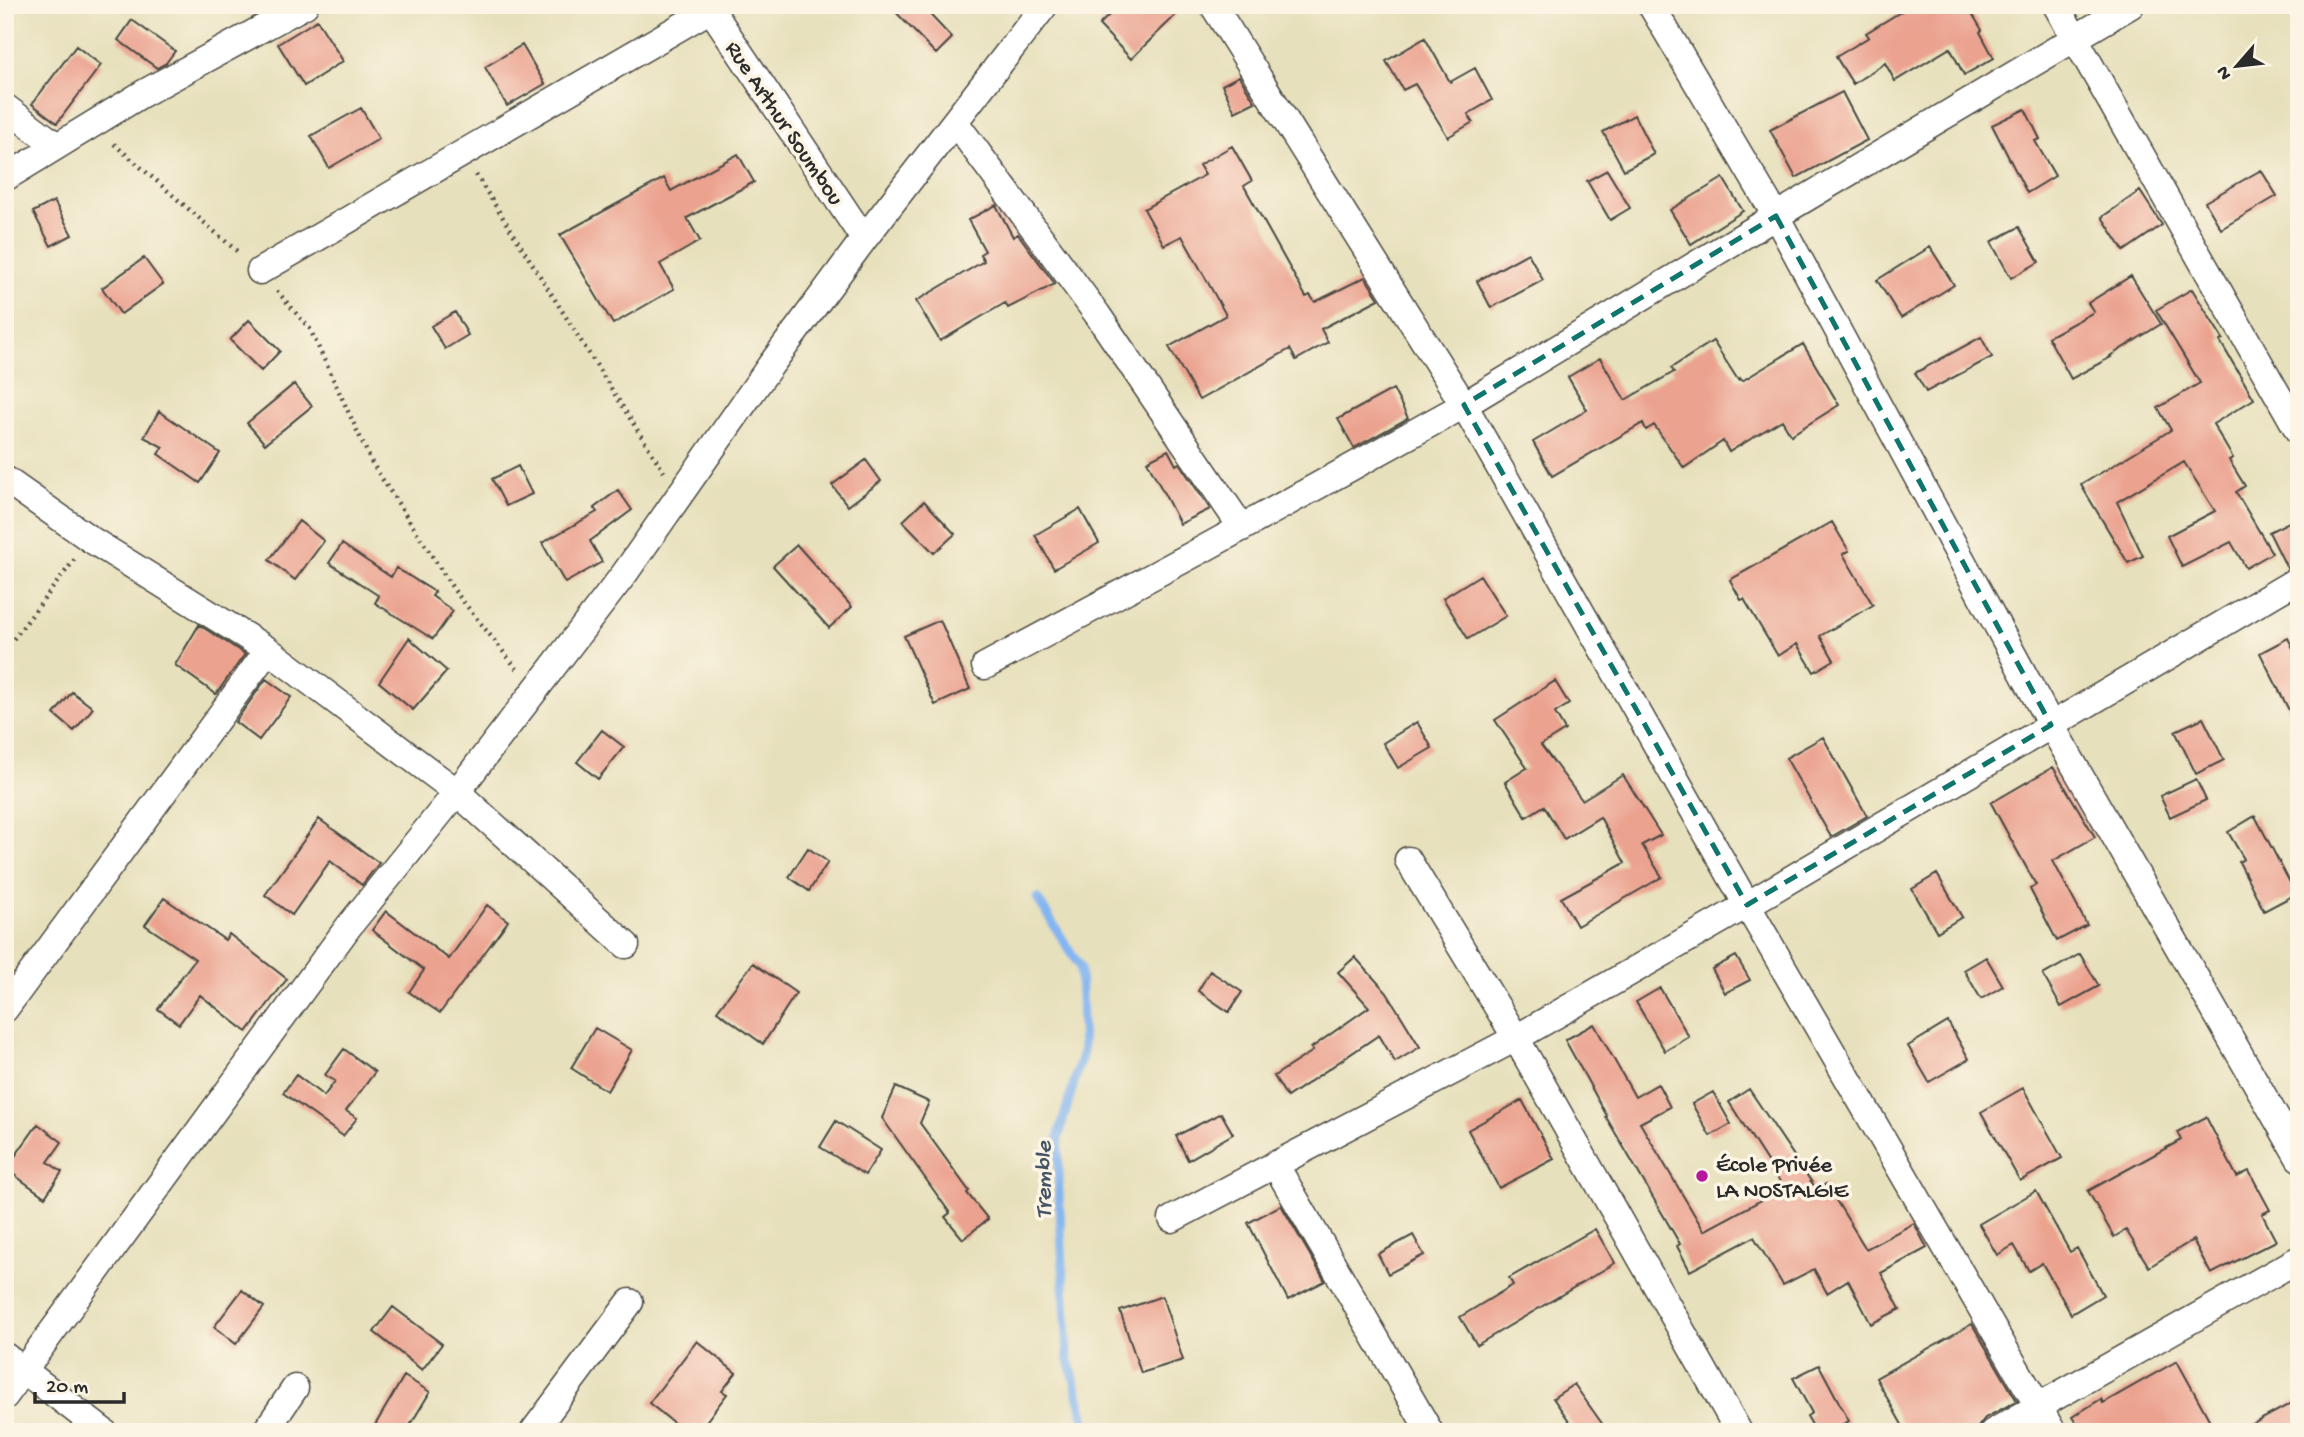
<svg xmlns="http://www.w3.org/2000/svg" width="2304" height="1437" viewBox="0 0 2304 1437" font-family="'Gochi Hand',sans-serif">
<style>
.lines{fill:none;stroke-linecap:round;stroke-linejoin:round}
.stream{stroke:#83b5f0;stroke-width:9}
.building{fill:#eba28f}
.minor-casing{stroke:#474641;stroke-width:29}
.path{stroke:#474641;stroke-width:4.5;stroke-dasharray:2 5;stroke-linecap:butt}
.minor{stroke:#fff;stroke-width:26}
.marked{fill:none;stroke:#0f766e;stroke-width:5;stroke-dasharray:14 9;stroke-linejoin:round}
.poi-dot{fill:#b5179e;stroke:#fcf5e5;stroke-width:2.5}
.labels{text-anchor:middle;stroke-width:7;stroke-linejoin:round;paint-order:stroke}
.street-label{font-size:23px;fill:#2b2b2b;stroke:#fcf5e5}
.poi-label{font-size:23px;fill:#2b2b2b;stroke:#fcf5e5;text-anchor:start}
.water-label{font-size:24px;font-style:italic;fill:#455466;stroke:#fcf5e5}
</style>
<rect width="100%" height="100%" fill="#fcf5e5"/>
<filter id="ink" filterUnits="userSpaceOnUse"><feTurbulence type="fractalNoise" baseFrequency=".0143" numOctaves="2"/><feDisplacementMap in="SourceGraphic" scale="14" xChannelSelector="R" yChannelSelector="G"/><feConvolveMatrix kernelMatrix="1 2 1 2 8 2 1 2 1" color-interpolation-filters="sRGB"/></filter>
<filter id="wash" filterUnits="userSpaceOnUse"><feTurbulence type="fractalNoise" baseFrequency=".00686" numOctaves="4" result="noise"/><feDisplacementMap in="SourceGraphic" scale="28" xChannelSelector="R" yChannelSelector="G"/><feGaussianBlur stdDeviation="1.57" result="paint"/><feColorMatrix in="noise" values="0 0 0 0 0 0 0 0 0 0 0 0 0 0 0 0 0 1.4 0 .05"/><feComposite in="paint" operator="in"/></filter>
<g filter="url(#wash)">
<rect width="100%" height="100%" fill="#e7e0bc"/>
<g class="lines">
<path class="stream" d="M1037,898l43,69 3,84 -25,87 1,56 9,162 20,76"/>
</g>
<g id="blocks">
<path class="building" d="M889,5h32l31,33 -16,16z
M1119,5h67l-55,54 -32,-34z
M1912,5h55l15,25 -2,2 14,26 -30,17 -14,-27 -55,33 -10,-18 -32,21 -17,-27 33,-20 -3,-4z
M132,20l43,31 -9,12 -9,5 -39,-28z
M317,20l26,41 -39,25 -26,-42z
M1425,38l25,44 25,-14 17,32 -24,14 5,8 -25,15 -33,-53 -12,6 -17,-29z
M522,45l23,39 -38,22 -22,-39z
M76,46l25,19 -44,58 -25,-19z
M1239,76l16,26 -20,10 -13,-27z
M1842,92l25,48 -71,38 -26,-48z
M361,108l18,31 -50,29 -18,-32z
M2025,109l15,30 -5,2 20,35 -28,17 -35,-68z
M1634,115l20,39 -30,16 -21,-38z
M1232,146l20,35 -8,5 62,111 4,-2 5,7 50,-25 14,22 -58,30 7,13 -32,18 -6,-11 -91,51 -30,-53 57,-32 -44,-79 -18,9 -20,-36 61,-34 -6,-10z
M738,154l16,28 -67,36 13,23 -40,23 14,25 -61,35 -53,-89 104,-57 7,13z
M1607,170l23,38 -20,12 -23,-39z
M2261,170l16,26 -56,33 -16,-27z
M1723,178l20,33 -52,33 -21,-34z
M2140,191l22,34 -38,26 -22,-34z
M54,201l18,34 -21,11 -18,-34z
M996,205l17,32 5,-3 37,50 -47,24 -3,-5 -65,38 -24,-40 68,-40 -4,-7 5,-3 -17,-31z
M2019,227l20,35 -28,16 -20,-36z
M1930,247l24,38 -53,33 -24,-38z
M1528,253l15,27 -52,28 -14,-27z
M144,258l19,26 -42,30 -19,-26z
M2131,276l30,48 -51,32 1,1 -40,22 -23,-42 46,-25 -6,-9z
M2192,289l31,50 -3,2 34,58 -41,25 20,34 -4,2 16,26 -9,6 36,61 -26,15 -15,-26 -49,25 -15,-31 48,-25 -31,-49 -67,40 26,54 -15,7 -47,-78 90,-55 -13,-22 42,-25 -44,-73z
M455,312l13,23 -23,14 -14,-23z
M249,320l31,31 -19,20 -31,-31z
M1981,337l11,20 -66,35 -11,-19z
M1713,341l25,39 2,-2 2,3 61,-37 36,61 -48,30 -9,-15 -53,32 -6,-11 -39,27 -30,-43 -8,5 -3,-7 -91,53 -19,-34 54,-32 -19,-33 32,-19 25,42 49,-28 -3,-4z
M294,384l18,22 -47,38 -18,-21z
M1393,389l15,29 -54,30 -16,-29z
M159,411l61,42 -20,30 -42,-29 5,-7 -19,-10z
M1168,450l8,15 3,-2 31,46 -30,15 -33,-63z
M866,460l15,21 -33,25 -16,-21z
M518,466l14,28 -26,12 -14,-27z
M618,490l14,20 -42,31 12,21 -37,21 -23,-40 55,-31 -3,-4z
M924,501l31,33 -21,19 -31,-32z
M1080,509l19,34 -45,26 -19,-34z
M299,521l25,20 -29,39 -26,-20z
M2291,521l8,15v27l-12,5 -18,-36z
M1832,522l17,29 -6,3 30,51 -53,31 14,24 -20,12 -17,-28 -19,12 -34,-57 -3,1 -11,-20z
M342,544l49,33 5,-9 39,24 -3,4 21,15 -20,28 -58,-36 4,-7 -50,-33z
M797,545l55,62 -23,21 -56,-62z
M1480,575l26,41 -38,23 -25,-41z
M940,620l30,69 -35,16 -31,-69z
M199,625l46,29 -29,40 -41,-29z
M409,638l38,33 -34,39 -34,-28z
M2288,638l11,22v70l-39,-77z
M266,679l25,18 -32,43 -24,-18z
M1555,681l14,23 -14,9 10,17 -24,15 41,55 41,-25 38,60 -19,10 20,32 -85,49 -16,-28 64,-35 -25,-46 -36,22 -20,-33 -18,11 -21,-35 22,-14 -32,-48z
M72,692l21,16 -19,23 -20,-17z
M2203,718l21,42 -28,14 -21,-43z
M1417,722l15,26 -34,20 -15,-25z
M602,730l22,17 -26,32 -21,-17z
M1823,737l44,79 -36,21 -45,-79z
M2053,767l42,70 -42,24 34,64 -30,16 -27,-52 6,-4 -45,-82z
M2196,779l10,21 -36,17 -10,-21z
M2255,816l41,78 -32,17 -25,-49 5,-3 -16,-27z
M319,819l60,44 -17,22 -32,-24 -38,54 -27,-20z
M808,848l20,14 -19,29 -20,-14z
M1937,874l25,43 -25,15 -25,-43z
M164,898l61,42 4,-6 58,45 -40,53 -47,-37 -21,29 -21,-15 37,-50 -50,-34z
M487,905l21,16 -68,92 -31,-21 15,-22 -52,-40 14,-19 63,48z
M2080,954l19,32 -38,21 -18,-32z
M1736,956l14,24 -25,13 -13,-24z
M1355,957l32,36 33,54 -25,15 -16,-27 -92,62 -13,-21 39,-25 -2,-3 58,-41 -31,-35z
M1986,957l17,29 -22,13 -17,-29z
M753,963l43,30 -33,51 -46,-33z
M1210,971l32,21 -13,20 -31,-21z
M1660,988l29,49 -24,14 -29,-49z
M1948,1022l21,37 -40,23 -21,-36z
M1594,1024l41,73 23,-13 12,23 -30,16 64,108 80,-43 -55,-86 20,-13 68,101 9,-6 40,65 48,-26 13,25 -46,25 19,36 -29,15 -23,-44 -21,13 -13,-24 -31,16 -29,-48 -64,34 -13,-25 3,-2 -74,-127 1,-1 -42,-76z
M595,1028l37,22 -25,41 -36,-23z
M344,1049l31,23 -29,39 11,7 -14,18 -60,-43 13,-18 28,21 11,-15 -10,-6z
M896,1087l33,15 -9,21 49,68 -2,2 21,26 -25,20 -18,-22 5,-4 -68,-95z
M2023,1088l39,70 -42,23 -39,-69z
M1713,1092l18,32 -21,12 -18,-32z
M1522,1100l32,59 -55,29 -31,-58z
M1221,1113l12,21 -45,26 -12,-24z
M2206,1117l31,60 12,-6 21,39 -8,4 14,27 -65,33 -18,-34 -44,27 -23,-37 -12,7 -26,-46 93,-51 -4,-8z
M836,1121l45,29 -16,25 -45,-28z
M38,1124l24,18 -14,20 14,10 -17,25 -39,-28z
M2036,1191l34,61 7,-4 26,47 -32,19 -29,-51 -13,8 -15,-26 -17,10 -18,-31z
M1281,1205l44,76 -37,19 -40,-77z
M1595,1229l20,34 -138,82 -17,-28 53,-32 -4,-7z
M1413,1235l11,20 -36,19 -10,-20z
M242,1290l22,17 -28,37 -22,-17z
M1162,1296l21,64 -42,13 -21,-62z
M393,1307l49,37 -20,26 -48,-38z
M1972,1324l45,77 -32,17 -11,14h-68l-30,-54z
M697,1341l39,32 -14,18 5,3 -29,38h-13l-36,-29z
M2177,1361l39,71h-134l-10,-15 29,-18 2,4z
M1819,1365l30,56 -20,11h-13l-9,-16 5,-3 -19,-35z
M404,1376l26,16 -24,40h-35z
M1574,1384l34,48h-31l-24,-34z
M2299,1399v33h-61z"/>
</g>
</g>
<g filter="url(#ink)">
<use href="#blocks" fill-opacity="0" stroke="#474641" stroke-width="2"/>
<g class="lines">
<g class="minor-casing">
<path id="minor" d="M708,5l156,234
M1213,5l251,400 283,500 306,527
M1651,5l125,211 275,509 248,433
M2056,5l243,427
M5,107l52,39
M955,122l142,192 145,214
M5,178l137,-84 163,-89
M260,271l458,-266
M5,479l85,60 178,111 189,142 169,153
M985,666l220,-118 259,-143 312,-189 355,-211
M1408,860l108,178 223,394
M5,1009l263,-359
M1275,1164l155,268
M1172,1219l344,-181 231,-133 552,-326
M5,1356l99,76
M5,1396l344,-470 108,-134 168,-219 145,-207 94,-127 181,-234
M265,1432l30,-44
M533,1432l97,-130
M1993,1432l306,-173"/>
</g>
<path class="path" d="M114,144l125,109
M476,175l188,297
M277,291l33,38 62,134 82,127 63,79
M5,650l70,-91"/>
<use href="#minor" class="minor"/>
</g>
</g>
<path class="marked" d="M1776,216l275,509 -304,180 -283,-500z"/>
<circle class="poi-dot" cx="1702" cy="1176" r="7"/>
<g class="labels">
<g class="street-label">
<text transform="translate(786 122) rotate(56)" y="8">Rue Arthur Soumbou</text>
</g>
<g class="poi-label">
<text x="1716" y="1171">École Privée<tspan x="1716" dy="26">LA NOSTALGIE</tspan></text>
</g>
<g class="water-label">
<text transform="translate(1042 1180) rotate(-90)" y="8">Tremble</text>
</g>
</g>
<rect width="2304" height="1437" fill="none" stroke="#fcf5e5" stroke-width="28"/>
<g transform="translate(2237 66) rotate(242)" stroke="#fcf5e5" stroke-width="5" paint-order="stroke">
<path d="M0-5L12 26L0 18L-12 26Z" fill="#2b2b2b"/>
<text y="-10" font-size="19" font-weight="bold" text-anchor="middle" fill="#2b2b2b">N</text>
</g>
<path d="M35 1392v10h89v-10" fill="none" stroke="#2b2b2b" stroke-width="3.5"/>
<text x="46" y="1392" font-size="21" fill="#2b2b2b" stroke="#fcf5e5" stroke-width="5" paint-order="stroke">20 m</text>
</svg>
